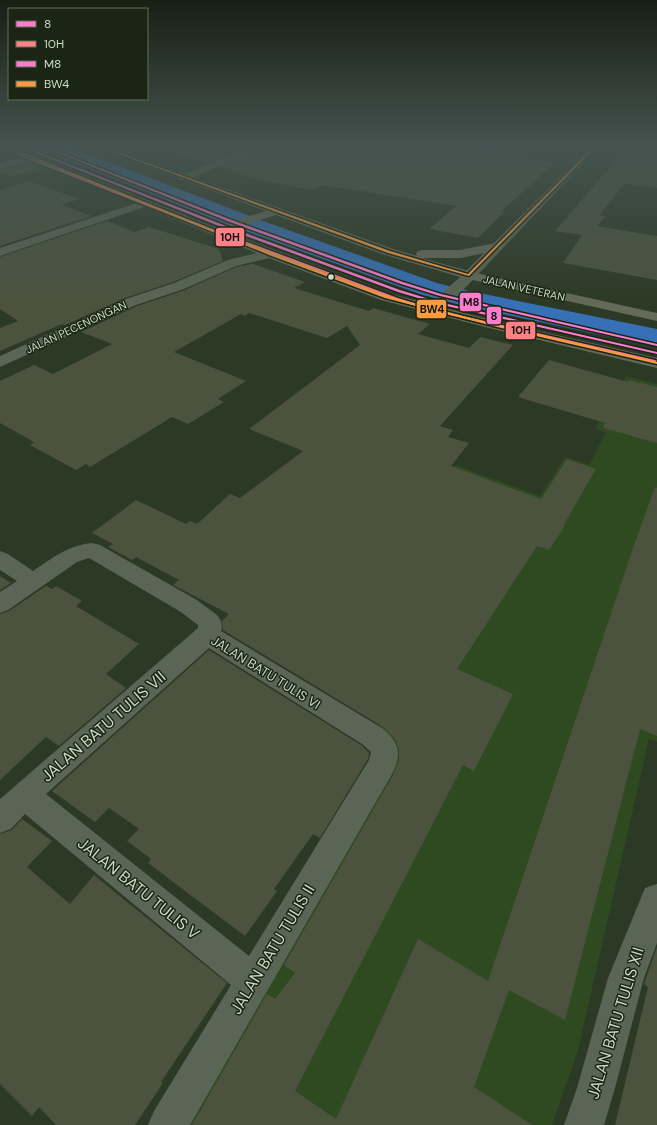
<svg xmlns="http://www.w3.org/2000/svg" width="657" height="1125" viewBox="0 0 657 1125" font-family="'DM Sans',sans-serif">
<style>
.built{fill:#2f4a21}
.water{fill:#3670b6}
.building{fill:#4b533e}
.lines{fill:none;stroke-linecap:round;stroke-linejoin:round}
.minor{fill:#5b6555;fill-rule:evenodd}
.major{fill:#646958;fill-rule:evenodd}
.bus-1-casing{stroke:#1a2514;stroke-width:3}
.bus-2-casing{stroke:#1a2514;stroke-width:3}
.bus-3-casing{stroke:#1a2514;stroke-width:3}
.bus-4-casing{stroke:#1a2514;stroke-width:3}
.bus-1{fill:#fc7cce;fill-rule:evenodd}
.bus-2{fill:#ff8085;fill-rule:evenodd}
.bus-3{fill:#fc7cce;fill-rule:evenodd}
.bus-4{fill:#f79c41;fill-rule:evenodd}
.bus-dot{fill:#cddcc5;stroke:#1a2514;stroke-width:1.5}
.labels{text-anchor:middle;stroke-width:3;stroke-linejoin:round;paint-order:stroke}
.far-street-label{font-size:11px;fill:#cddcc5;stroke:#1a2514}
.street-label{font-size:13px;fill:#cddcc5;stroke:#1a2514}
.near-street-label{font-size:16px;fill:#cddcc5;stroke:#1a2514}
.line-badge{stroke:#1a2514;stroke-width:1.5}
.pale-badge-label{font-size:11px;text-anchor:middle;font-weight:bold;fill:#111}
</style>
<rect width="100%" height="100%" fill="#2c3924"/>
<path class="built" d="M626,376l31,8v358l-8,-3 -71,311 -26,75h-381l135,-227 93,-153 -20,-20 58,-86 -12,-137 30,-37 85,31 25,-39 24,8 17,-32 -11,-4z"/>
<path class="water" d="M36,147h33l194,74 174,62 32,8 188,38v18l-200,-43 -37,-10 -199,-72z"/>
<path class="building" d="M171,147h75l-39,16 -37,-12z
M265,147h185l104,16 -52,48 2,1 -26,26 -49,-9 27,-23 -133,-21 -11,5 -59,-12 -33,-11z
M627,147h30v41l-32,-5 -25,32 6,1 -9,10 60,10v44l-94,-17 19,-28 -27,-4z
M29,163l15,6 -32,7 -12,-3v-3z
M29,181l50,18 -18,6 31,11 -92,30v-56z
M107,221l28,11 14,-5 70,22 4,12 -50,21 -48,16 -60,27 -3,-1 -62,27v-23l18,-7 -18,-12v-52z
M253,264l52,18 -11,6 75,23 4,-3 57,16 -12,10 51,14 11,-11 33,8 -73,81 13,4 -5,7 21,6 -18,23 90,33 26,-40 29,10 -33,57 1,1 -15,23 -12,-4 -80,123 56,25 -39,77 -11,-6 -168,326 41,28 82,-180 70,42 145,-433 22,-61 2,1v248l-17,-7 -75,291 -56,-30 -35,97 58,38h-340l75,-131 8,5 20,-26 -11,-8 109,-190 6,-15v-11l-5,-11 -11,-11 -160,-97 -1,-9 7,-7 -56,-29 6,-5 -43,-23 -4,3 -24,-13 5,-3 -21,-11 44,-33 50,24 4,-3 7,3 33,-30 10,4 63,-47 -54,-22 111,-84 -13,-19 -20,12 -78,-25 -4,3 -4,-2 -67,38 72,29 -28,18 6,3 -36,22 -16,-7 -82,50 -4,-3 -10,6 -46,-25 4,-3 -34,-19v-42l34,-16 19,9 59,-30 -31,-12 56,-26 48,-16 51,-23z
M549,360l79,22 1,-2 28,7v56l-54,-15 2,-5 -87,-26z
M0,576l11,7 -11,7z
M46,586l6,3 4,-3 26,15 -6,5 63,38 -33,30 20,14 -67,58 -13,-9 -46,43v-166l9,-3z
M209,650l152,95 8,8 -1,6 -48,79 -7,-4 -39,55 3,2 -32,45 -97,-73 3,-4 -24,-18 12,-12 -30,-21 -14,14 -43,-31z
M22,819l30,22 -25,26 43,37 24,-29 133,108 -66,99 2,1 -28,42h-79l-17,-18 -7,9 -32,-32v-250l12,-4z
M657,947v178h-42l33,-138 -4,-3z"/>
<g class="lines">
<path class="minor" d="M251,147h13l-77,33h-8l-1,-2 1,-2z
M590,147h9l-132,139 -31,26 -5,1 -5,-1 -2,-3 2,-3 31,-26z
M32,155l5,3 -2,2 -35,9v-6z
M146,200l4,1 1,2 -1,2 -150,51v-8z
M270,250l4,1 2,3 -2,3 -38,9 -52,23 -48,16 -136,62v-11l126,-57 48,-16 54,-23z
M92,543l8,2 97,55 20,15 4,6 1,7 -1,3 161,97c18,15 20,25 10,46l-202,351h-42l6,-14 77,-126 -206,-171 -14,15 -11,4v-34l198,-171v-3l-17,-13 -92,-54 -12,4 -69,48 -8,3v-21l17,-11 -17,-11v-19l8,3 25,17c19,-13 36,-26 59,-28zM209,648l153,96 9,8 -2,8 -120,196 -203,-162z
M657,884v59l-13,35 -29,110 -11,37h-40l13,-37 31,-110 37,-90z"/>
<path class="major" d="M1,147h13l200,80 52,-16 -170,-64h13l284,102 24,7 -1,-2 2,-3 4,-1h38l36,-7 4,1 2,3 -2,3 -40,8h-38l50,14 185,41v8l-193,-43 -79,-23 -109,-40 -52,16 167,63 104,27 162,37v10l-164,-39 -112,-29 -115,-43z"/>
<g class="bus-1-casing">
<path id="bus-1" d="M25,147l201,79 174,64 39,12 218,50v2l-219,-50 -40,-12 -174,-64 -203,-81z"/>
</g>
<g class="bus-2-casing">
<path id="bus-2" d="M17,153l206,80 175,65 39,12 218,50 2,1 -2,1 -219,-50 -40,-12 -175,-65 -204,-80z"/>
</g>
<g class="bus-3-casing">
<path id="bus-3" d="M47,147l182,72 174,63 38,12 216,50v2l-217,-50 -39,-12 -174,-63 -184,-74z"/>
</g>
<g class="bus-4-casing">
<path id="bus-4" d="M5,147h4l262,106 116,43 107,28 163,38v2l-164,-38 -108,-28 -116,-43z
M104,147l286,104 78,23 125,-127h3l-127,129 -81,-23 -288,-106z"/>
</g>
<use href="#bus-1" class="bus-1"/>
<use href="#bus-2" class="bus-2"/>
<use href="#bus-3" class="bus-3"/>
<use href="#bus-4" class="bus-4"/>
</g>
<linearGradient id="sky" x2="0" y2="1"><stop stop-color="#181f14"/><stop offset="0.48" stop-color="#455450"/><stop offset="1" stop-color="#455450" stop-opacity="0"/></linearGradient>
<rect width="657" height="305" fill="url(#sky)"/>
<circle class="bus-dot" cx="331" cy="277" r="3.5"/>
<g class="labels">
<g class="far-street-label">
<text transform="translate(524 288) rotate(13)" y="4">JALAN VETERAN</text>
<text transform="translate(76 327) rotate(-25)" y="4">JALAN PECENONGAN</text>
</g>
<g class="street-label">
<text transform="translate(266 672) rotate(32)" y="5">JALAN BATU TULIS VI</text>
</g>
<g class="near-street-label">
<text transform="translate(103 726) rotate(-41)" y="6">JALAN BATU TULIS VII</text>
<text transform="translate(139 888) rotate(39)" y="6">JALAN BATU TULIS V</text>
<text transform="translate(272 949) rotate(-59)" y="6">JALAN BATU TULIS II</text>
<text transform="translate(615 1023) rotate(-73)" y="6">JALAN BATU TULIS XII</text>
</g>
</g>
<g class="line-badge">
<rect x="215" y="227" width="30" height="20" rx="4" fill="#ff8085"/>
<rect x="459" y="292" width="23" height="20" rx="4" fill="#fc7cce"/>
<rect x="416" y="299" width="31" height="20" rx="4" fill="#f79c41"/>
<rect x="486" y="306" width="16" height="19" rx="4" fill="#fc7cce"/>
<rect x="505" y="321" width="31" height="19" rx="4" fill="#ff8085"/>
</g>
<g class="pale-badge-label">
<text x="230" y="241">10H</text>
<text x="471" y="306">M8</text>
<text x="432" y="313">BW4</text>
<text x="494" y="320">8</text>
<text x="521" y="334">10H</text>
</g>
<rect x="8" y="8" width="140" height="92" fill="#1a2514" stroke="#626e5b"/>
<rect x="16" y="21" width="20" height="6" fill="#fc7cce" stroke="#626e5b"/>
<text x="44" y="28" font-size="12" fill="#cddcc5">8</text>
<rect x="16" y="41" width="20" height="6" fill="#ff8085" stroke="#626e5b"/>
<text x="44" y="48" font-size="12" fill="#cddcc5">10H</text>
<rect x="16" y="61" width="20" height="6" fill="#fc7cce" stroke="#626e5b"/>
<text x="44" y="68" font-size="12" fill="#cddcc5">M8</text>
<rect x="16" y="81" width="20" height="6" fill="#f79c41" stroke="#626e5b"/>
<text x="44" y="88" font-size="12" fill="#cddcc5">BW4</text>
</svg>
